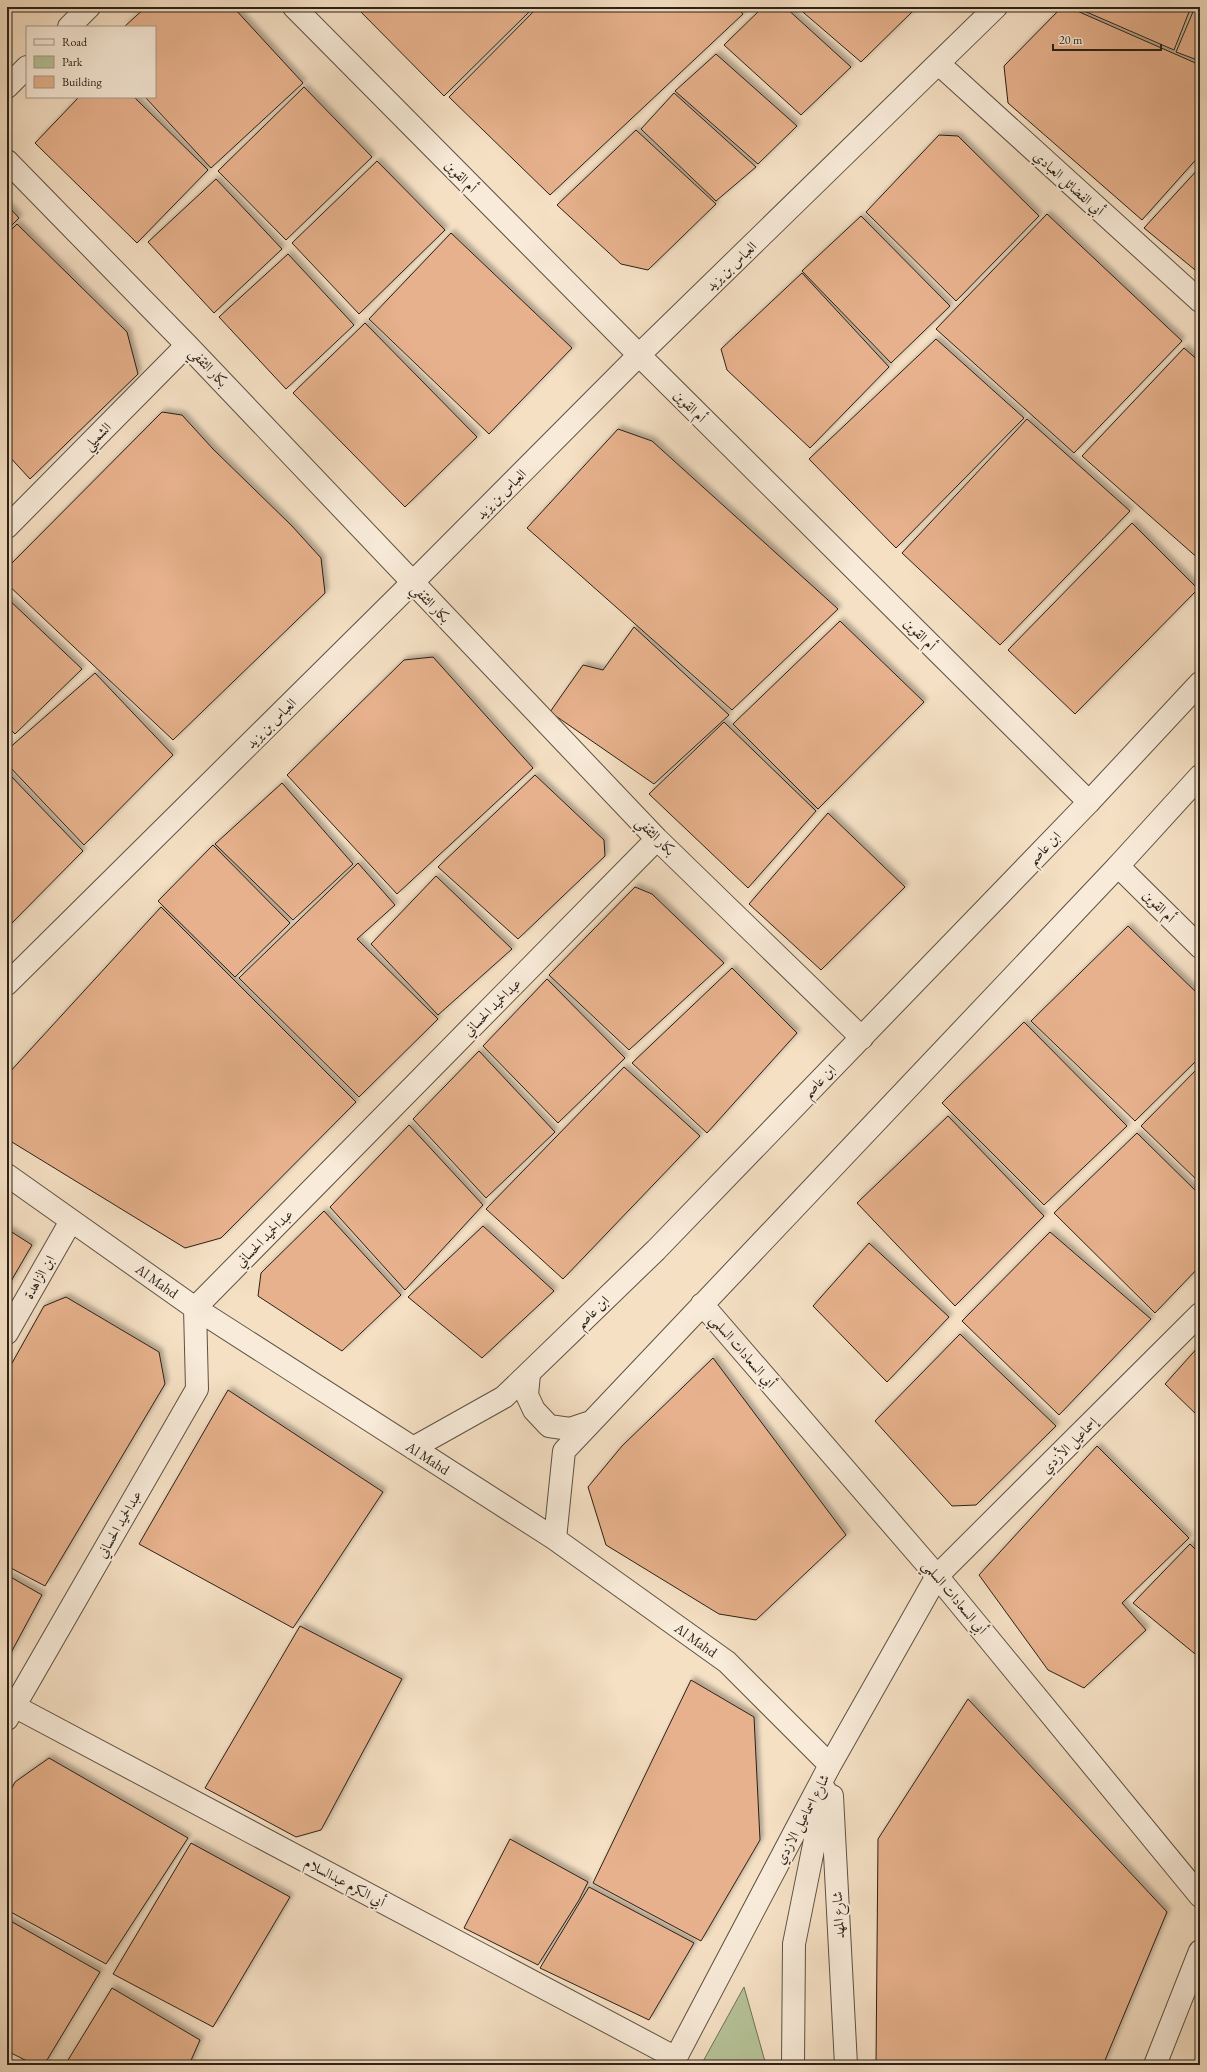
<svg xmlns="http://www.w3.org/2000/svg" width="1207" height="2072" viewBox="0 0 1207 2072" font-family="'EB Garamond',Amiri,serif">
<style>
.green{fill:#b6c398;stroke:#707258}
.building{fill:#e6b18c;stroke:#2b2118;filter:url(#shadow)}
.lines{fill:none;stroke-linecap:round;stroke-linejoin:round}
.minor-casing{stroke:#5e5143;stroke-width:24}
.tertiary-casing{stroke:#5e5143;stroke-width:24}
.minor{stroke:#f8ebd9;stroke-width:22}
.tertiary{stroke:#f8ebd9;stroke-width:22}
.labels{text-anchor:middle;stroke-width:4;stroke-linejoin:round;paint-order:stroke}
.street-label{font-size:14px;fill:#2b2118;stroke:#f8ebd9}
</style>
<defs>
<filter id="shadow"><feDropShadow dx="3.5" dy="-3.5" stdDeviation="2" flood-color="#0004"/></filter>
</defs>
<rect width="100%" height="100%" fill="#f5e0c4"/>
<filter id="stains"><feTurbulence type="fractalNoise" baseFrequency=".005" numOctaves="4"/><feColorMatrix values="0 0 0 0 .2 0 0 0 0 .09 0 0 0 0 .02 0 0 0 .5 -.17"/></filter>
<radialGradient id="worn" r=".72"><stop offset=".6" stop-color="#630" stop-opacity="0"/><stop offset="1" stop-color="#630" stop-opacity=".3"/></radialGradient>
<path class="green" d="M744,1987l22,78h-65z"/>
<path class="building" d="M146,7h87l70,76 -92,85 -66,-71h10v-70h-31z
M356,7h178l-90,89z
M538,7h198l7,7 -193,181 -101,-98z
M763,7h22l66,60 -50,48 -77,-70z
M797,7h120l-56,55z
M1062,7h6l132,58v90l-58,65 -134,-117 -4,-37z
M1075,7h116l-17,43z
M1195,7h5v54l-24,-9z
M716,54l81,72 -39,38 -83,-73z
M304,87l68,70 -86,83 -68,-69z
M674,93l82,74 -40,34 -75,-72z
M79,97h55l74,73 -71,73 -102,-100z
M636,130l80,74 -68,66 -27,-6 -64,-59z
M939,135l19,1 81,80 -83,85 -90,-89z
M377,161l68,69 -86,84 -67,-71z
M1200,167v107l-56,-46z
M216,179l66,70 -68,64 -66,-71z
M7,205l12,13 -12,12z
M1047,214l135,127 -108,112 -138,-124z
M861,216l89,90 -59,57 -89,-92z
M17,224l110,108 11,42 -108,105 -23,-25v-220z
M451,233l121,115 -83,86 -120,-115z
M288,254l66,71 -68,64 -67,-72z
M802,273l87,94 -79,81 -83,-78 -6,-21z
M365,323l112,114 -72,70 -112,-114z
M936,339l88,79 -128,130 -87,-89z
M1184,348l16,14v198l-118,-104z
M162,412l20,3 31,34 79,77 29,32 4,35 -152,147 -166,-156v-16z
M1027,419l103,92 -130,134 -98,-92z
M618,429l34,12 186,168 -106,101 -205,-182z
M1132,523l66,66 -123,125 -67,-64z
M7,598l75,71 -67,65 -8,-8z
M840,621l84,81 -106,107 -85,-85z
M634,627l95,88 -75,69 -104,-72 33,-47 20,5z
M433,657l100,111 -136,126 -110,-119 117,-115z
M95,673l78,82 -89,90 -77,-81v-14z
M724,722l92,89 -68,77 -99,-94z
M7,772l76,79 -76,77z
M535,775l69,65 1,16 -87,83 -80,-72z
M282,783l71,81 -60,56 -78,-76z
M828,813l77,74 -84,83 -72,-66z
M213,845l77,78 -55,54 -77,-76z
M358,863l37,42 -38,34 81,80 -79,78 -120,-119z
M436,876l76,73 -74,66 -67,-71z
M635,887l17,7 72,69 -95,87 -80,-75z
M161,907l195,195 -135,136 -36,10 -178,-109v-64z
M1128,926l72,70v61l-65,64 -104,-100z
M732,968l65,65 -90,100 -75,-70z
M547,979l78,79 -67,65 -75,-77z
M1024,1022l103,104 -83,79 -102,-102z
M479,1051l76,81 -69,66 -73,-79z
M1200,1066v117l-59,-57z
M624,1067l76,69 -137,143 -77,-70z
M948,1116l96,100 -89,90 -98,-103z
M409,1125l74,80 -78,85 -75,-83z
M1137,1133l63,62v71l-45,47 -101,-100z
M324,1211l77,84 -59,56 -84,-55 3,-23z
M483,1226l71,65 -72,67 -74,-61z
M7,1229l25,16 -25,43z
M1050,1232l101,87 -92,96 -97,-94z
M869,1243l80,74 -62,65 -74,-76z
M66,1297l93,55 6,32 -120,202 -38,-20v-194l37,-66z
M960,1334l96,92 -80,79 -24,1 -77,-85z
M1200,1345v73l-35,-34z
M713,1358l133,177 -90,85 -37,-6 -113,-69 -18,-58 34,-41z
M228,1390l155,102 -90,136 -154,-84z
M1097,1446l92,92 -67,65 24,27 -62,58 -36,-18 -69,-95z
M1200,1523v13l-5,-5z
M1190,1544l10,10v104l-67,-55z
M7,1575l35,20 -35,65z
M300,1626l102,53 -81,151 -25,7 -91,-49z
M691,1680l63,37 6,123 -59,101 -108,-58z
M968,1699l199,213 -64,153h-227l2,-226z
M49,1758l139,80 -82,126 -99,-54v-113l8,-15z
M510,1839l78,43 -9,18 -41,65 -74,-37z
M191,1843l99,54 -77,130 -100,-53z
M589,1887l105,56 -45,77 -109,-52z
M7,1919l93,53 -56,93h-9l-28,-14z
M112,1988l88,52 -11,25h-124z"/>
<g class="lines">
<g class="minor-casing">
<path id="minor" d="M294,7l345,348 450,447 -433,448 -152,147 -91,51
M69,27l20,-20
M939,64l261,237
M7,87l20,-20
M7,161l180,184 470,494 205,199
M7,527l180,-182
M7,984l405,-401 227,-228 357,-348
M7,1175l188,133 360,231 172,123 103,103
M702,1304l235,272 263,320
M7,1333l64,-112
M529,1374l-2,21 7,15 15,16 21,3 21,-7
M555,1539l9,-88 554,-585 82,81
M14,1706l662,352
M7,1719l190,-330 -2,-81 462,-469
M832,1796l14,269
M672,2065l158,-300 107,-189 263,-262
M793,2065l1,-121 31,-154"/>
</g>
<g class="tertiary-casing">
<path id="tertiary" d="M1089,802l111,-119
M1118,866l82,-90
M1155,2065l45,-114"/>
</g>
<use href="#minor" class="minor"/>
<use href="#tertiary" class="tertiary"/>
</g>
<g class="labels">
<g class="street-label">
<text transform="translate(461 176) rotate(45)" y="5">أم القوين</text>
<text transform="translate(1069 183) rotate(42)" y="5">أبي الفضائل العبادي</text>
<text transform="translate(731 266) rotate(-44)" y="5">العباس بن يزيد</text>
<text transform="translate(209 367) rotate(47)" y="5">بكار الثقفي</text>
<text transform="translate(690 406) rotate(45)" y="5">أم القوين</text>
<text transform="translate(97 436) rotate(-45)" y="5">الشميلي</text>
<text transform="translate(501 494) rotate(-45)" y="5">العباس بن يزيد</text>
<text transform="translate(431 603) rotate(46)" y="5">بكار الثقفي</text>
<text transform="translate(920 634) rotate(45)" y="5">أم القوين</text>
<text transform="translate(271 723) rotate(-45)" y="5">العباس بن يزيد</text>
<text transform="translate(656 836) rotate(45)" y="5">بكار الثقفي</text>
<text transform="translate(1044 848) rotate(-46)" y="5">ابن عاصم</text>
<text transform="translate(1159 906) rotate(45)" y="5">أم القوين</text>
<text transform="translate(492 1007) rotate(-45)" y="5">عبدالحميد الحساني</text>
<text transform="translate(819 1081) rotate(-46)" y="5">ابن عاصم</text>
<text transform="translate(264 1238) rotate(-45)" y="5">عبدالحميد الحساني</text>
<text transform="translate(39 1277) rotate(-60)" y="5">ابن الزاهدة</text>
<text transform="translate(157 1281) rotate(35)" y="5">Al Mahd</text>
<text transform="translate(592 1312) rotate(-44)" y="5">ابن عاصم</text>
<text transform="translate(743 1351) rotate(49)" y="5">أبي السعادات السلمي</text>
<text transform="translate(1069 1445) rotate(-45)" y="5">إسماعيل الأزدي</text>
<text transform="translate(428 1458) rotate(33)" y="5">Al Mahd</text>
<text transform="translate(119 1524) rotate(-60)" y="5">عبدالحميد الحساني</text>
<text transform="translate(955 1597) rotate(50)" y="5">أبي السعادات السلمي</text>
<text transform="translate(696 1640) rotate(35)" y="5">Al Mahd</text>
<text transform="translate(802 1819) rotate(-62)" y="5">شارع اسماعيل الازدي</text>
<text transform="translate(345 1882) rotate(28)" y="5">أبي الكرم عبدالسلام</text>
<text transform="translate(838 1915) rotate(-93)" y="5">شارع المهد</text>
</g>
</g>
<rect width="1207" height="2072" fill="none" stroke="#f5e0c4" stroke-width="24"/>
<rect x="8" y="8" width="1191" height="2056" fill="none" stroke="#2b2118" stroke-width="2"/>
<rect x="12" y="12" width="1183" height="2048" fill="none" stroke="#2b2118"/>
<rect x="26" y="26" width="130" height="72" fill="#f8ebd9" stroke="#a69a8c"/>
<rect x="34" y="39" width="20" height="6" fill="#f8ebd9" stroke="#a69a8c"/>
<text x="62" y="46" font-size="12" fill="#2b2118">Road</text>
<rect x="34" y="56" width="20" height="12" fill="#b6c398" stroke="#a69a8c"/>
<text x="62" y="66" font-size="12" fill="#2b2118">Park</text>
<rect x="34" y="76" width="20" height="12" fill="#e6b18c" stroke="#a69a8c"/>
<text x="62" y="86" font-size="12" fill="#2b2118">Building</text>
<path d="M1053 44v6h108v-6" fill="none" stroke="#2b2118" stroke-width="2"/>
<text x="1059" y="44" font-size="12" fill="#2b2118" stroke="#f8ebd9" stroke-width="3" paint-order="stroke">20 m</text>
<rect width="100%" height="100%" filter="url(#stains)"/>
<rect width="100%" height="100%" fill="url(#worn)"/>
</svg>
